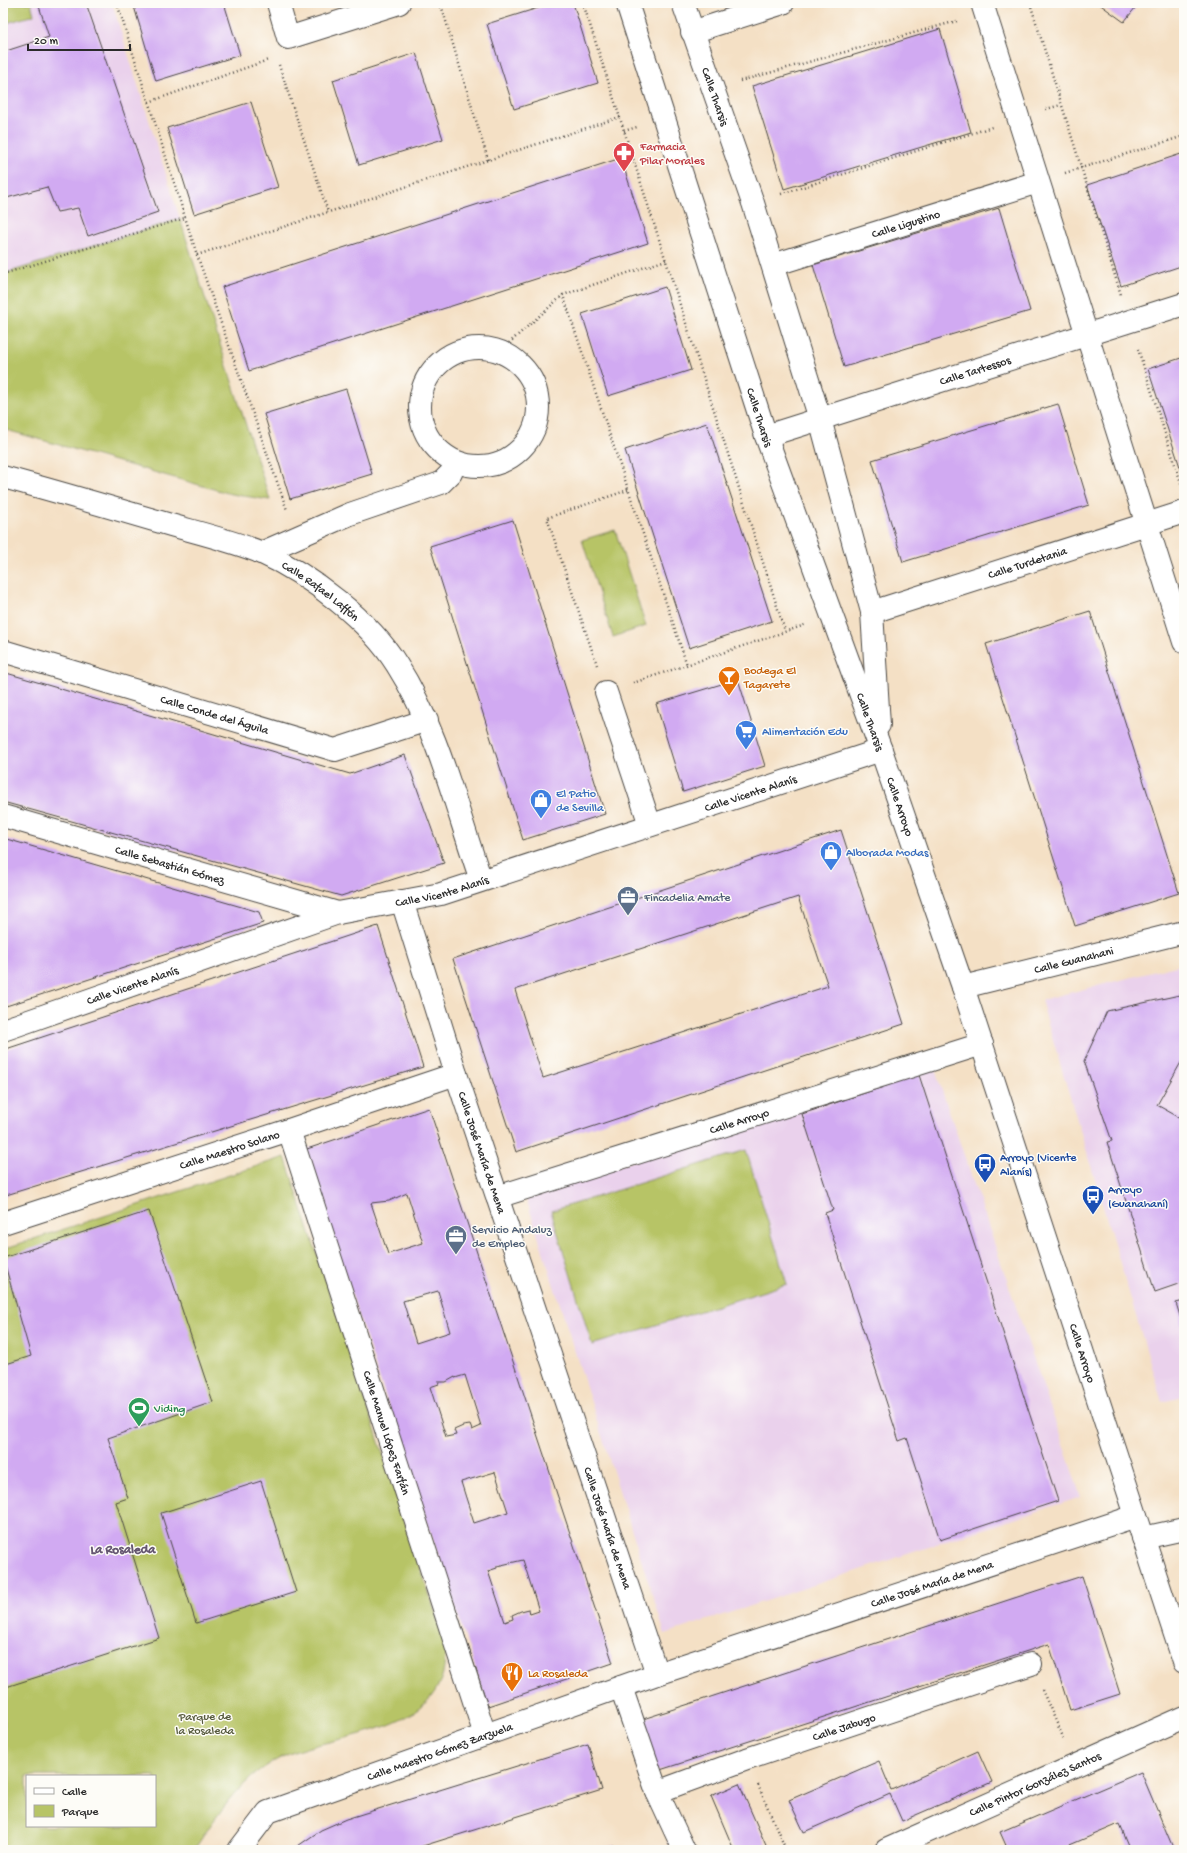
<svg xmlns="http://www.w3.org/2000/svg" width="1187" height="1853" viewBox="0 0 1187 1853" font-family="'Gochi Hand',sans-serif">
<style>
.built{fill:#ead1ec}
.green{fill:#b7c466;stroke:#717848;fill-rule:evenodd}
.building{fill:#d1aaf2;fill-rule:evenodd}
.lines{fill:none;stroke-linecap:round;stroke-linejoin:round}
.minor-casing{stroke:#494642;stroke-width:24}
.major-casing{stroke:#494642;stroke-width:24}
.path{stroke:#494642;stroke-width:2.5;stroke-dasharray:1 3;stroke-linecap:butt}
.minor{stroke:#fff;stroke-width:22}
.major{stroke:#fff;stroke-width:22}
.labels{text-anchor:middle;stroke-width:3;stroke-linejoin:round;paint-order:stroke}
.street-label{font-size:12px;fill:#2b2b2b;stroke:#fdfcf7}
.health-label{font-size:12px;fill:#be3a42;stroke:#fdfcf7;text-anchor:start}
.food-label{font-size:12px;fill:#c56008;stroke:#fdfcf7;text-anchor:start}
.shop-label{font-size:12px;fill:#366cbe;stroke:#fdfcf7;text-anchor:start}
.service-label{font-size:12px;fill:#4e5e75;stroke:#fdfcf7;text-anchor:start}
.transit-label{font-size:12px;fill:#164399;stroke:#fdfcf7;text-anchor:start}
.leisure-label{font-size:12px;fill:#27864d;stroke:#fdfcf7;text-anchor:start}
.park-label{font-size:12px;fill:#55593d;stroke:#fdfcf7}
.neighbourhood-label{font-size:13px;font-weight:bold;fill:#655771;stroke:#fdfcf7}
</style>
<rect width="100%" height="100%" fill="#fdfcf7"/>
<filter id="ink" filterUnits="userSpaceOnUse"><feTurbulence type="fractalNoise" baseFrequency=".025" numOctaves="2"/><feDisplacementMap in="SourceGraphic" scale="8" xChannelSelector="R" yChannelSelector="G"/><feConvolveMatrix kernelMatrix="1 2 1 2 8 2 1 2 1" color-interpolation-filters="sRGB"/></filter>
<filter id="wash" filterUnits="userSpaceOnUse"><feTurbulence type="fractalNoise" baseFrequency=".012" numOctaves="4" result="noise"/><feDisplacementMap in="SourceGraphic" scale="16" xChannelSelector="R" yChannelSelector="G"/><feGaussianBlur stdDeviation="0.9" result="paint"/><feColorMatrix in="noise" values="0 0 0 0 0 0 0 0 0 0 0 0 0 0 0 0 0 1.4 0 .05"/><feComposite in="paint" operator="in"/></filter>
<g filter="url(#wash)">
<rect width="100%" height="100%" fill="#f4e0c5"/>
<path class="built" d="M3,3h109l68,216 -177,55z
M1184,964v433l-22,5 -121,-402z
M934,1067l147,430 -416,137 -140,-439z"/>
<path class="green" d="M3,3h28l3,12 -31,9z
M180,219l12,38 78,243 -39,-6 -228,-65v-155z
M615,530l31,96 -33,11 -31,-97z
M746,1150l41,134 -195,61 -41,-134z
M285,1157l161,488c-1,9 -1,19 -3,28 -16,61 -106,61 -154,81 -44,18 -70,58 -95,96h-191v-601zM27,1776h128v50h-128z"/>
<g id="blocks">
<path class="building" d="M38,3h48l72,209 -70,24 -10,-28 -21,4 -10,-25 -44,12v-147l46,-15z
M133,3h91l16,52 -84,26z
M554,3h19l25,80 -84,26 -27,-85z
M725,3h35l-32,10z
M1098,3h41l-15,19z
M940,29l31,103 -187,57 -32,-103z
M416,53l27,86 -84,26 -26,-85z
M251,102l27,85 -84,27 -27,-86z
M1184,153v112l-63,21 -34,-101z
M621,158l27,85 -399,128 -27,-84z
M999,208l31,103 -186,56 -31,-102z
M665,287l26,83 -83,26 -26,-82z
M1184,357v112l-3,1 -33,-101z
M346,389l26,85 -82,25 -26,-85z
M1058,404l31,101 -186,57 -31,-102z
M707,423l65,198 -83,27 -64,-198z
M513,520l92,294 -82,26 -93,-294z
M1090,611l89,282 -104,33 -89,-282z
M3,672l347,102 55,-19 39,108 -103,33 -338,-94z
M738,679l27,87 -82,26 -27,-88z
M841,830l63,194 -388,128 -63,-193zM798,897l30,89 -285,92 -28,-88z
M3,838l256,74 4,11 -260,84z
M378,926l45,141 -420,129v-146z
M1184,994v63l-27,48 25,14 2,7v156l-29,10 -48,-150 5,-1 -28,-80 23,-50z
M919,1075l139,426 -118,39 -33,-102 -8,3 -74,-228 8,-3 -31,-96z
M429,1108l184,555 -125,43 -184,-556zM407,1193l16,50 -35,11 -17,-51 18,-2zM438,1291l12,41 -34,11 -13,-42zM465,1375l16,51 -9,4 -2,-5 -7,1 -9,4 2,5 -10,2 -16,-50 9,-3 -1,-2h8l9,-5v1zM495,1472l13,40 -34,11 -13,-41zM523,1560l16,51 -9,3 -1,-5 -8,2 -9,4 1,4 -8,3 -17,-51 9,-3v-2z
M149,1211l64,191 -105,36 20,60 -12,4 43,136 -156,50v-323l28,-9 -28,-98z
M1184,1301v28l-8,-26z
M261,1481l35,111 -100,31 -35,-110z
M1082,1576l38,118 -50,16 -21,-66 -392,127 -17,-51z
M588,1744l14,46 -192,60h-118l29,-20 25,-11z
M978,1751l14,31 -90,39 -12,-27 -86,38 -15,-32 90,-39 12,29z
M1141,1772l33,78h-44l-11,-26 -61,26h-50l-8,-18z
M739,1784l29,66h-34l-23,-54z
M614,1845l2,5h-14z"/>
</g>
</g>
<g filter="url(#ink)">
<use href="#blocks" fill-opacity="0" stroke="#494642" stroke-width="1"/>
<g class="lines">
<g class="minor-casing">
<g id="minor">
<path d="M278,3l10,35 111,-35"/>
<path d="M982,3l202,639"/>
<path d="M692,32l91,-29"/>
<path id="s1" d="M773,265l265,-83"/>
<circle cx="479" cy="407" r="59"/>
<path id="s2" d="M766,436l418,-132"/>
<path id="s3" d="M3,477c52,14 103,29 154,44 33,10 74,19 105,32 47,21 108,68 135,112 41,64 59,144 84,215"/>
<path d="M261,553l89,-39 91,-31 10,-10 4,-10"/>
<path id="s4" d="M872,612l312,-100"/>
<path id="s5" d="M3,651l332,99 92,-30"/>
<path d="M606,692l44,133"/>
<path id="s6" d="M3,816l335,97"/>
<path id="s7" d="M402,901l54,173 201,600"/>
<path id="s8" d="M963,987l221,-55"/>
<path id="s9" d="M3,1030l335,-117 103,-19 440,-144"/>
<path id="s10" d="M289,1130l196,605"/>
<path id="s11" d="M497,1197l485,-153"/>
<path id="s12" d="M3,1223l286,-93 167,-56"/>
<path d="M1143,1538l41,-9"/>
<path d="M621,1687l36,105"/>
<path id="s13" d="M239,1850l29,-38 389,-138 479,-158"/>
<path id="s14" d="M684,1850l-27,-58 90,-33 284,-95"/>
<path id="s15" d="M886,1850l298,-133"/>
</g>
</g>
<g class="major-casing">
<g id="major">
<path id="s16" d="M627,3l139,433 115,314 82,237 221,675"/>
<path id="s17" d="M683,3l70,200 67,216 52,193 7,113"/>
</g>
</g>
<path class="path" d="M117,3l80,252 90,255
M433,3l9,5 46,152
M583,3l202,628
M1030,3l91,292
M279,65l49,147
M740,81l217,-60
M149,102l119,-42
M1046,109l15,-4
M624,131l13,-4
M1065,173l119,-37
M781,194l211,-67
M197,255l423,-138
M666,260l-103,35 124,370
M3,274l182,-56
M1138,349l43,134
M500,351l63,-56
M597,665l-50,-147 81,-28
M633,683l172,-58
M1042,1690l22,49
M758,1785l28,65"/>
<use href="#minor" class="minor"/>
<use href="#major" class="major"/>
</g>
</g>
<defs>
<g id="pharmacy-pin" transform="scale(1.15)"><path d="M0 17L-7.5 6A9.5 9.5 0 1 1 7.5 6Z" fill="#e0444e" stroke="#fdfcf7"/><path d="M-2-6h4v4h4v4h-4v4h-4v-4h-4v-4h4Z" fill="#fff"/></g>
<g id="bar-pin" transform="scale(1.15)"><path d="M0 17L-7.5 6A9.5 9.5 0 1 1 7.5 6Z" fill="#e8710a" stroke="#fdfcf7"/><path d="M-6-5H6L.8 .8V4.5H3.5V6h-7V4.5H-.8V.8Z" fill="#fff"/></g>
<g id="supermarket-pin" transform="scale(1.15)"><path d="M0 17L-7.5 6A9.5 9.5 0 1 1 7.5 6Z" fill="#3f7fe0" stroke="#fdfcf7"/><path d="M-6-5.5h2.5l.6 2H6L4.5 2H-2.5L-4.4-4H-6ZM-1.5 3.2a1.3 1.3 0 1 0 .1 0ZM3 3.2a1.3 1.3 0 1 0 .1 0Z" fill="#fff"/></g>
<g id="shop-pin" transform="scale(1.15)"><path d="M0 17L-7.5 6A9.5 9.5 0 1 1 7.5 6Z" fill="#3f7fe0" stroke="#fdfcf7"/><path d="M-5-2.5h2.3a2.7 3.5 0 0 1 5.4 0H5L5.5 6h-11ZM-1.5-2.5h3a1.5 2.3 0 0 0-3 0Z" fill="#fff"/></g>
<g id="office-pin" transform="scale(1.15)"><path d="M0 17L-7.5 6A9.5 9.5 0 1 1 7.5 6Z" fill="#5c6f8a" stroke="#fdfcf7"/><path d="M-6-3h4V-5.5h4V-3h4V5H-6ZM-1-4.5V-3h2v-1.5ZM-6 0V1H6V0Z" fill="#fff"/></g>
<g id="bus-pin" transform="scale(1.15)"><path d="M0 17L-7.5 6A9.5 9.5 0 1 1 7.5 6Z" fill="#1a4fb4" stroke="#fdfcf7"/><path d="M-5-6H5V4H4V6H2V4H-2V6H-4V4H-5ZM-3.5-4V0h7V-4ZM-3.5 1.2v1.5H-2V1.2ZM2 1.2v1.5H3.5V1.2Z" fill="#fff"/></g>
<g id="stadium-pin" transform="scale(1.15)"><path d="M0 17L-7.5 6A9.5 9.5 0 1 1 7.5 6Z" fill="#2e9e5b" stroke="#fdfcf7"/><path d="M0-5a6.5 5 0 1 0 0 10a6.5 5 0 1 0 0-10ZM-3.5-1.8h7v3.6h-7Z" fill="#fff"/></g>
<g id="restaurant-pin" transform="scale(1.15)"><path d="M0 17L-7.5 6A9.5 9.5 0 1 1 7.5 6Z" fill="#e8710a" stroke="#fdfcf7"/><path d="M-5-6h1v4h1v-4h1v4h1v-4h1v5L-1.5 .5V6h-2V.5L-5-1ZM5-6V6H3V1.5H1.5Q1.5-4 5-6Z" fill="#fff"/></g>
</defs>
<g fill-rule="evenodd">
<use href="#pharmacy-pin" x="624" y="153"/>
<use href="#bar-pin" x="729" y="677"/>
<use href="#supermarket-pin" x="746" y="731"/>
<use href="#shop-pin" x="541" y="800"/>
<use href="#shop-pin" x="831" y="852"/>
<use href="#office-pin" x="628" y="897"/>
<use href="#bus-pin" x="985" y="1164"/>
<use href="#bus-pin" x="1093" y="1196"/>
<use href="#office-pin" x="456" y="1236"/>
<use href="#stadium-pin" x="139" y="1408"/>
<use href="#restaurant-pin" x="512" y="1673"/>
</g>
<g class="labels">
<g class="street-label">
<text dy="4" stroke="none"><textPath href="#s17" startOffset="99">Calle Tharsis</textPath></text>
<text dy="4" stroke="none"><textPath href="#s1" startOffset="139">Calle Ligustino</textPath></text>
<text dy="4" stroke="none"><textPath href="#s2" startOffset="219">Calle Tartessos</textPath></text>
<text dy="4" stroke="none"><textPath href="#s16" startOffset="435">Calle Tharsis</textPath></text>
<text dy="4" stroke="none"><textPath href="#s4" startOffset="163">Calle Turdetania</textPath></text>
<text dy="4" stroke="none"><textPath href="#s3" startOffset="340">Calle Rafael Laffón</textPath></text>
<text dy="4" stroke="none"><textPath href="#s5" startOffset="221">Calle Conde del Águila</textPath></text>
<text dy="4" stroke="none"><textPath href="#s16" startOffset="759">Calle Tharsis</textPath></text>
<text dy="4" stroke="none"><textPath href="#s9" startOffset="785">Calle Vicente Alanís</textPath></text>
<text dy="4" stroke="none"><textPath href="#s16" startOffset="849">Calle Arroyo</textPath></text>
<text dy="4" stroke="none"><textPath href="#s6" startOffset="174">Calle Sebastián Gómez</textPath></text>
<text dy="4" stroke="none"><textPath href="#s9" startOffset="461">Calle Vicente Alanís</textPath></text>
<text dy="4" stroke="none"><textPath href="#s8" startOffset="114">Calle Guanahani</textPath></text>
<text dy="4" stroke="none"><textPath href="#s9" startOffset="137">Calle Vicente Alanís</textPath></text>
<text dy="4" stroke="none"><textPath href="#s11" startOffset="254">Calle Arroyo</textPath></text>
<text dy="4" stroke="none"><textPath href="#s12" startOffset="238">Calle Maestro Solano</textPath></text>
<text dy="4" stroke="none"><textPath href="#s7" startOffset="264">Calle José María de Mena</textPath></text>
<text dy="4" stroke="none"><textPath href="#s16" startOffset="1425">Calle Arroyo</textPath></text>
<text dy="4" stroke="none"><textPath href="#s10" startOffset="318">Calle Manuel López Farfán</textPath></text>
<text dy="4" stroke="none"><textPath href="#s7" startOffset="660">Calle José María de Mena</textPath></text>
<text dy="4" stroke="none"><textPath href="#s13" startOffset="750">Calle José María de Mena</textPath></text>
<text dy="4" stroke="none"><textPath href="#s14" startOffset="262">Calle Jabugo</textPath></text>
<text dy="4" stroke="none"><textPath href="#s13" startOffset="230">Calle Maestro Gómez Zarzuela</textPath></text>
<text dy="4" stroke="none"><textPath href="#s15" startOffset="163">Calle Pintor González Santos</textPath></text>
</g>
<g class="health-label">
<text x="640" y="150">Farmacia<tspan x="640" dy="14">Pilar Morales</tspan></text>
</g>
<g class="food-label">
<text x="744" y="674">Bodega El<tspan x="744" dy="14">Tagarete</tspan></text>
<text x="528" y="1677">La Rosaleda</text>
</g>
<g class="shop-label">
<text x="762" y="735">Alimentación Edu</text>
<text x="556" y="797">El Patio<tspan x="556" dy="14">de Sevilla</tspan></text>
<text x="846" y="856">Alborada Modas</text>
</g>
<g class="service-label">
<text x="644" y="901">Fincadelia Amate</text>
<text x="472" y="1233">Servicio Andaluz<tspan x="472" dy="14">de Empleo</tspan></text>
</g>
<g class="transit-label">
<text x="1000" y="1161">Arroyo (Vicente<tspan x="1000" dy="14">Alanís)</tspan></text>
<text x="1108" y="1193">Arroyo<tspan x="1108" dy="14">(Guanahaní)</tspan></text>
</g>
<g class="leisure-label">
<text x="154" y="1412">Viding</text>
</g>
<g class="park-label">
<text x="205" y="1720">Parque de<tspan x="205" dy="14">la Rosaleda</tspan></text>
</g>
<g class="neighbourhood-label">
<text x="123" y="1553">La Rosaleda</text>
</g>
</g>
<rect width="1187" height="1853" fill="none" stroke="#fdfcf7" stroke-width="16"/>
<rect x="26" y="1775" width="130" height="52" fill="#fdfcf7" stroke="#a9a8a5"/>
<rect x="34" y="1788" width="20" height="6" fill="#ffffff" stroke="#a9a8a5"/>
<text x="62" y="1795" font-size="12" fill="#2b2b2b">Calle</text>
<rect x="34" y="1805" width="20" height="12" fill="#b7c466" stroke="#a9a8a5"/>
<text x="62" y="1815" font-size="12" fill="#2b2b2b">Parque</text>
<path d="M28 44v6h102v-6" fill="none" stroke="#2b2b2b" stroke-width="2"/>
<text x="34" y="44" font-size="12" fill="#2b2b2b" stroke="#fdfcf7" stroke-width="3" paint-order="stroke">20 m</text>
</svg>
